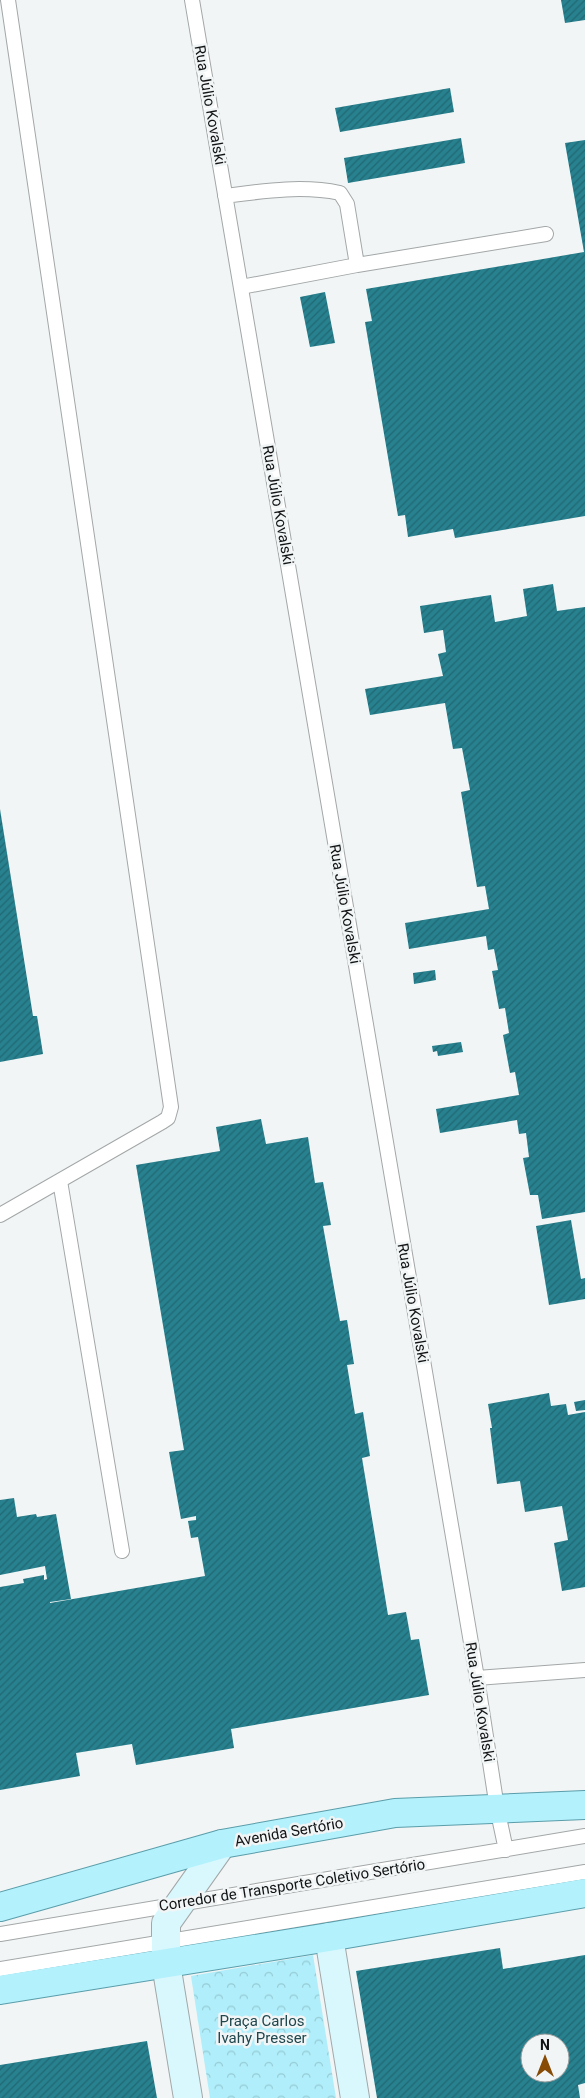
<svg xmlns="http://www.w3.org/2000/svg" width="585" height="2098" viewBox="0 0 585 2098" font-family="Roboto,sans-serif">
<style>
.park{fill:url(#park-crowns)}
.building{fill:url(#building-hatch);fill-rule:evenodd}
.lines{fill:none;stroke-linecap:round;stroke-linejoin:round}
.service-casing{stroke:#a3a7a7;stroke-width:16}
.secondary-casing{stroke:#a3a7a7;stroke-width:30}
.primary-casing{stroke:#5a9daa;stroke-width:30}
.service{stroke:#fff;stroke-width:14}
.secondary{stroke:#d9f8fe;stroke-width:28}
.primary{stroke:#b3f1fc;stroke-width:28}
.labels{text-anchor:middle;stroke-width:5;stroke-linejoin:round;paint-order:stroke}
.street-label{font-size:15px;fill:#121314;stroke:#f1f5f5}
.park-label{font-size:15px;fill:#20474e;stroke:#f1f5f5}
</style>
<defs>
<pattern id="park-crowns" width="20" height="18" patternUnits="userSpaceOnUse" patternTransform="scale(1.25)"><rect width="20" height="18" fill="#afeefa"/><path d="M2 6a3 3 0 1 1 6 0M12 15a3 3 0 1 1 6 0" fill="none" stroke="#96cbd5"/></pattern>
<pattern id="building-hatch" width="6" height="6" patternUnits="userSpaceOnUse" patternTransform="scale(1.25)"><rect width="6" height="6" fill="#28818f"/><path d="M-1 1l2-2M0 6l6-6M5 7l2-2" fill="none" stroke="#216874"/></pattern>
</defs>
<rect width="100%" height="100%" fill="#f1f5f5"/>
<path class="park" d="M313,1955l23,143h-126l-19,-122z"/>
<path class="building" d="M561,0h24v20l-20,3z
M450,88l4,24 -114,20 -5,-24z
M461,138l4,25 -117,20 -4,-25z
M585,140v376l-130,22 -2,-9 -45,8 -3,-22 -7,1 -33,-194 7,-1 -6,-32 218,-37 -19,-109z
M325,292l10,51 -25,4 -10,-50z
M553,584l4,27 28,-4v605l-43,7 -4,-24h-8l-7,-37 6,-1 -3,-24 -7,1 -2,-14 -77,13 -4,-24 83,-14 -4,-23 -5,1 -7,-38 6,-2 -4,-25 -6,1 -7,-38 6,-1 -4,-21 -6,1 -2,-14 -77,13 -4,-26 84,-14 -4,-23 -8,1 -16,-95 9,-2 -8,-42 -9,1 -8,-46 -75,12 -5,-26 78,-13 -5,-22 8,-2 -3,-22 -19,3 -4,-27 71,-11 4,27 32,-6 -4,-27z
M0,809l33,207h4l6,38 -43,8z
M435,970l1,10 -22,4 -1,-11z
M461,1042l2,10 -25,4 -1,-5 -4,1 -1,-6z
M261,1119l5,25 42,-7 7,46 8,-1 8,43 -8,1 17,95 7,-1 7,44 -7,1 8,49 8,-2 7,44 -8,2 26,157 18,-3 5,28 8,-1 10,56 -198,34 3,19 -98,17 -4,-21 -56,9 4,23 -80,14v-203l24,-4 -1,-4 21,-4v5l3,-1 -2,-13 -45,9v-75l14,-2 3,19 19,-3 1,3 19,-3 15,85 -21,3v1l155,-27 -7,-39 -7,1 -3,-17 8,-1v-4l-15,3 -12,-67 15,-2 -48,-285 84,-14 -4,-24z
M571,1220l10,59 4,-1v21l-36,6 -13,-79z
M549,1393l2,13 15,-2 2,11 17,-3v175l-23,4 -8,-48 14,-3 -6,-34 -37,6 -5,-31 -23,3 -7,-56h2l-4,-24z
M585,1400v10l-9,1 -2,-9z
M500,1948l3,21 82,-14v128l-7,2 2,13h-203l-21,-127zM530,2043h30v30h-30z
M147,2041l10,57h-157v-33z"/>
<g class="lines">
<g class="service-casing">
<path id="service" d="M192,0l285,1678 20,130 9,42
M225,196c38,-5 77,-11 115,-3l7,11 10,61 -116,22
M357,265l189,-31
M60,1181l62,370
M0,1215l162,-93 6,-4 3,-11 -163,-1107
M477,1678l108,-8
M0,1934l585,-98
M0,1969l585,-97"/>
</g>
<g class="secondary-casing">
<path id="secondary" d="M329,1937l26,161
M188,2098l-22,-134v-41l56,-79"/>
</g>
<g class="primary-casing">
<path id="primary" d="M0,1907l222,-63 173,-31 190,-8
M0,1990l329,-53 256,-44"/>
</g>
<use href="#service" class="service"/>
<use href="#secondary" class="secondary"/>
<use href="#primary" class="primary"/>
</g>
<g class="labels">
<g class="street-label">
<text transform="translate(210 105) rotate(80)" y="5">Rua Júlio Kovalski</text>
<text transform="translate(278 505) rotate(80)" y="5">Rua Júlio Kovalski</text>
<text transform="translate(345 904) rotate(80)" y="5">Rua Júlio Kovalski</text>
<text transform="translate(413 1303) rotate(80)" y="5">Rua Júlio Kovalski</text>
<text transform="translate(480 1702) rotate(81)" y="5">Rua Júlio Kovalski</text>
<text transform="translate(289 1832) rotate(-10)" y="5">Avenida Sertório</text>
<text transform="translate(292 1885) rotate(-9)" y="5">Corredor de Transporte Coletivo Sertório</text>
</g>
<g class="park-label">
<text x="262" y="2026">Praça Carlos<tspan x="262" dy="17">Ivahy Presser</tspan></text>
</g>
</g>
<g transform="translate(545 2058)"><circle r="24" fill="#f1f5f5" stroke="#989b9b"/>
<path d="M0-4L9 19L0 12L-9 19Z" fill="#874b06"/>
<text y="-8" font-size="14" font-weight="bold" text-anchor="middle" fill="#121314">N</text>
</g>
</svg>
